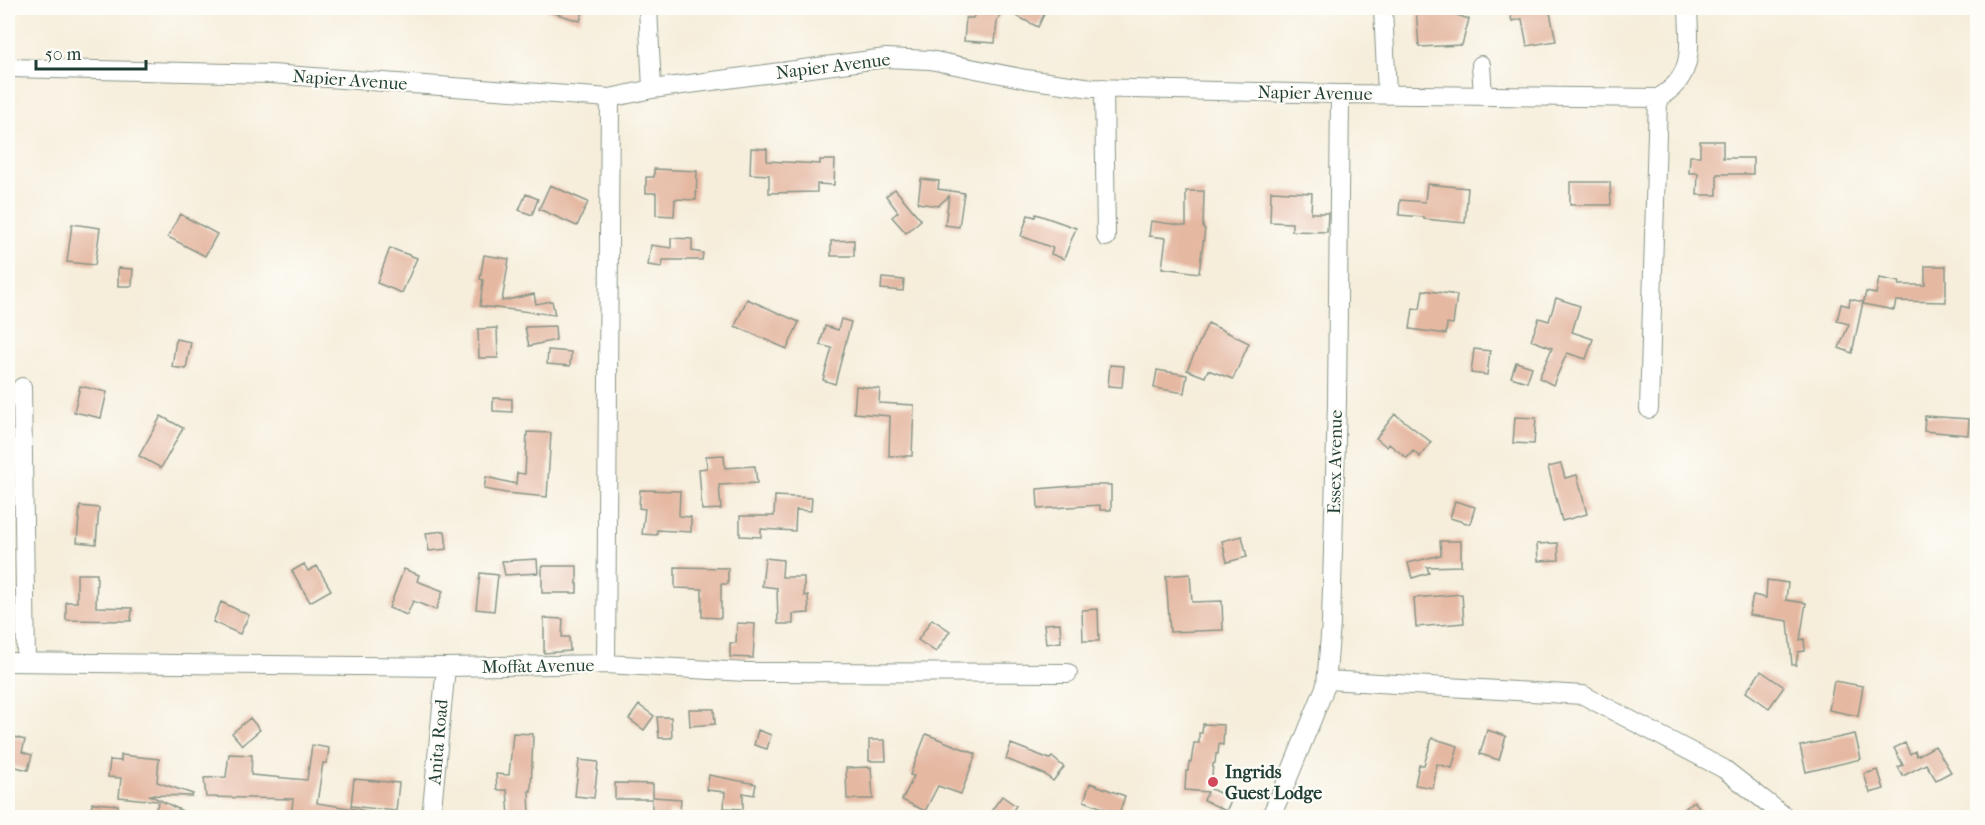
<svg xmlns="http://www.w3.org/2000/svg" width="1985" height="825" viewBox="0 0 1985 825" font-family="'IM FELL French Canon',serif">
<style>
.building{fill:#e5b8a2}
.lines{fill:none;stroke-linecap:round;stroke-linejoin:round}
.minor-casing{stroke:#8a9688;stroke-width:20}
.minor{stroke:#fff;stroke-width:18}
.poi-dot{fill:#d1495b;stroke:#fdfcf7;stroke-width:2}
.labels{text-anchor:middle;stroke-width:4.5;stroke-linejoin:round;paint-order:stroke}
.street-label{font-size:18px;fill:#1f3d34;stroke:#fdfcf7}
.poi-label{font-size:18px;font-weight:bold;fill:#1f3d34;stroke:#fdfcf7;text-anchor:start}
</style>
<rect width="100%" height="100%" fill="#fdfcf7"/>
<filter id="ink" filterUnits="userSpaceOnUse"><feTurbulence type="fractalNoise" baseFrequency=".0167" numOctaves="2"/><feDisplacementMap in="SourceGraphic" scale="12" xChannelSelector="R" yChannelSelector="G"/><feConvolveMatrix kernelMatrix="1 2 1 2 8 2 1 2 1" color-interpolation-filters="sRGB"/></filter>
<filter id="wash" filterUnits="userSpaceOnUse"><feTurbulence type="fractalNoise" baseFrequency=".008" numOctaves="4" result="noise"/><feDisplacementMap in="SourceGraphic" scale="24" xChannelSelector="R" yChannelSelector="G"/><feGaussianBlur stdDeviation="1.35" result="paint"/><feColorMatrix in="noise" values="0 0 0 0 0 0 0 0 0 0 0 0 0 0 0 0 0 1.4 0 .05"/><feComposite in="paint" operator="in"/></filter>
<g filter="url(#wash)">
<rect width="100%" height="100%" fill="#f6eedb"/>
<g id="blocks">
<path class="building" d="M547,8h37l-4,13 -33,-10z
M978,8h69l-9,19 -35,-18 -6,12 -2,22 -31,-2 2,-23h7z
M1416,8h28v3l25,8 -7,26 -43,2z
M1509,8h40l7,33 -29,5 -5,-27 -10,2z
M1700,141h23v17h30v16h-36v21h-20l1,-22h-9l1,-17h10z
M751,148l16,1v12l53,3v-4h15l-1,25 -17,-1v8l-48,1v-18l-19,-1z
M654,169l43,2 -1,29 -21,-1 -1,17 -18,-1v-22h-10v-16h8z
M921,179l18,2 -1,8 26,4 -5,34 -14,-2 4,-29 -11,10 -20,-3z
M1570,182h40l1,23h-41z
M1427,184l41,4 -3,35 -41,-4v-2l-25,-2 1,-15 25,2z
M550,185l38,17 -11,24 -38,-17z
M895,189l26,31 -15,13 -14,-16 6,-5 -12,-16z
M1186,191h18l-1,37 2,1 -6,44 -37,-5 4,-30 -17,-2 2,-15 35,5z
M1271,191l41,2 -1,20h17l-1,19 -35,-1v-8l-22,-1z
M526,194l12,5 -6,16 -13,-5z
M180,214l37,20 -12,22 -37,-19z
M1036,214l40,14 -12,31 -13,-5 2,-6 -32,-12 7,-21 7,2z
M72,224l28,4 -5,37 -28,-3z
M671,238l21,1v12l11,2 -1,7h-39l-1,7 -14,-2 3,-20 20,3z
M854,240v16h-23v-15z
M390,248l27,10 -15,35 -25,-10z
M484,255l25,4 -7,42 32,-7 2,10 16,-3 3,14 -75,-9 3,-26 -3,-1z
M1925,266h21v36l-50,-1 -2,9 -31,-6 3,-12 10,2 3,-16 21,4 -1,3h26z
M118,268l15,1 -1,17h-14z
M882,278l22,2 -1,11 -22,-2z
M1423,290l34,5 -4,29 -6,-1 -1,11 -36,-5 3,-21 7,1z
M1556,298l24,8 -8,26 21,7 -7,20 -19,-6 -14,32 -14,-7 13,-30 -21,-8 8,-22 10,3z
M747,299l52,23 -12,27 -52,-23z
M1850,299l13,3 -11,51 -13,-5 10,-24 -12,-3 4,-17 8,2z
M841,319l10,3 -16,62 -12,-4 9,-32 -12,-3 5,-19 13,4z
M1208,323l41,20 -16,36 -25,-9 -3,7 -18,-7z
M555,326l1,14 -27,6 -4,-19z
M497,328l1,30h-19l-1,-29z
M176,339l15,3 -5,27 -14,-2z
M1474,349l16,2 -3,24 -16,-2z
M548,350l23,2 -1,14 -23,-2z
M1516,362l16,5 -5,15 -16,-5z
M1110,365l14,1 -2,21 -14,-1z
M1157,370l30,5 -3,18 -30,-5z
M80,386l27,6 -6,26 -27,-6z
M856,386l24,3 -1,14 35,2 -2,51h-23l1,-40 -36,-3z
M493,398l19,1v13l-19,-1z
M1395,414l36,28 -11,15 -7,-6 -6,7 -18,-14 -2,3 -11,-9z
M161,416l22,12 -22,40 -22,-12z
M1925,416l44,3 -1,16 -44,-4z
M1515,417l21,1 -2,26 -21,-1z
M527,432l24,1 -4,64 -41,-4 -22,-4 2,-12 30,7 1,-11 8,1z
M724,455l1,13 30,-2 2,17 -38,2 2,24 -19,1 -3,-41 8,-1 -1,-12z
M1561,464l4,14 12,-3 10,39 -25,7 -14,-54z
M1086,485h25v25h-11v-5l-62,4 -1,-20z
M640,490l40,1 -1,25 12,1v15l-34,-2v5l-15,-1 3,-25 -6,-1z
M775,496l37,2 -1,13 -15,-1 -1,21 -34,-2v8l-21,-1v-20h34z
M1455,501l20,6 -5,17 -20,-6z
M80,506l19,2 -3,36 -19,-2z
M445,531l2,18 -18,2 -3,-18z
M1242,536l5,21 -20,5 -5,-21z
M1440,541h21v25l-34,1 2,6 -17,5 -4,-15 33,-8z
M1558,543l1,17 -21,1 -1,-17z
M765,558l18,2 -1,17h22v19l4,-1 1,18 -16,1v10h-15l-1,-36 -15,-2z
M537,559l1,14 -33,2 -3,-14z
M304,564l4,7 9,-5 14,24 -21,12 -18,-31z
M542,566h35v27h-35z
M675,567l53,1v16h-7v34l-19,-1v-28l-27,-1z
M404,569l15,6 -2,6 26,10 -7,19 -23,-9 -6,14 -18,-7z
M480,573l18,2 -4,36 -18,-2z
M77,574h20l-1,33 36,1 -1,13 -65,-1v-18h11z
M1190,574l2,28 30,-1 1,29 -53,2 -4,-56z
M1767,580l21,3 -2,17 20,3 -6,37 4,-1 1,12 -7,1 -2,13h-4l-4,-44 -39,-6 4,-20 13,3z
M1462,594l2,29 -48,4 -2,-29z
M221,602l28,13 -9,19 -27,-12z
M1098,609l1,32h-16l-1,-31z
M544,618l19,1 -1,18h7l1,14 -26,2z
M932,619l18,12 -14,21 -18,-12z
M737,623l18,1 -2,34 -23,-1v-14h6z
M1060,623l1,19 -15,2 -2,-20z
M1761,671l23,16 -15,21 -23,-16z
M1834,681l29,5 -5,30 -29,-6z
M639,705l15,11 -10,14 -15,-11z
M689,709h25l1,15 -25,2z
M657,717h14l1,21h-13z
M250,718l10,12 -18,15 -10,-12z
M1203,724l21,1 -1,20 -4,-1 -1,10h-2l-1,9 -2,1 -2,25 21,10 -6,12 -22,-11 4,-8 -23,-2 1,-19h2l1,-9h2l3,-19h5v-10h3z
M758,730l13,5 -4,14 -13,-4z
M1487,730l19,6 -7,24 -19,-6z
M513,733l20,1 -2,57h-2l1,24 -21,1 -2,-26h-10l-1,-16 13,1z
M926,734l50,20 -15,40 -23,-8 -13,25 -23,-11 12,-24 -4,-1z
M1855,734l6,25 -55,13 -6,-26z
M8,735l17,5 -3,12 10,3 -4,15 -20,-5z
M1432,738l26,8 -6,22 -15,-4 -4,24 -18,-3 4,-20h5z
M869,740h16l1,21h-17z
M1905,743l5,11 5,-3 2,5 18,-10 16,26 -15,8 -10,-16 -23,12 -5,-9 5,-2 -9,-17z
M1011,744l39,15 2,-2 12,10 -11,14 -9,-7 -38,-15z
M312,745l17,3 -2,15h-4l-6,40 50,8v7h-28l-23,-4 -1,4h-18l-6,-1 2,-18 -87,-2 -2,-19 22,-1 3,-23 23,1 -1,20 56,5z
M121,755l38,4 -2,23 36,12 -1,2 -43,-1 9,4 -1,2 -38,-4 2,-19 -13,-1 2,-17 11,1z
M579,760l19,2 -4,36 -19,-2z
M871,767l2,32h-26l-1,-31z
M1878,770l6,19 -14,4 -6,-19z
M709,775l47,9 -2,11 -11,-2v16l-19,-1 1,-16 -18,-2z
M354,779l45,4 -3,28 -45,-5z
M615,783l38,1v13l28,2 -1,13 -11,-1 -1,7h-16v-19h-37z
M1090,783l35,13 -6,18 -35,-13z
M1002,796l14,10 -9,12h-21z
M160,800l14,7 23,11h-36l-8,-4z
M1694,801l14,17h-34z
M92,803l26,2 -1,13h-27z"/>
</g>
</g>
<g filter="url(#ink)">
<use href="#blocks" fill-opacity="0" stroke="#8a9688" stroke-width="1.5"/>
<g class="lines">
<g class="minor-casing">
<path id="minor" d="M648,8l4,81
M1383,8l4,86
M1481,65l2,30
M8,68l263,6 339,24 42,-9 234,-31 44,2 96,19 66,9 248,6 318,4
M1104,88l2,149
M1658,98c38,-21 31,-53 30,-90
M22,387l4,275
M1649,409l9,-311
M8,662l438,5 160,-3 140,8 322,1
M606,664l4,-566
M1327,680l256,15 141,74 63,49
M431,818l15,-151
M1270,818l16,-35 40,-98 5,-62 6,-221 3,-308"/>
</g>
<use href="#minor" class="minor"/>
</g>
</g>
<circle class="poi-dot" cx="1213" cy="782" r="6"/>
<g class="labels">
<g class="street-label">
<text transform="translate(833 66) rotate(-7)" y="6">Napier Avenue</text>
<text transform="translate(350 80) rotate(4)" y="6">Napier Avenue</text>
<text transform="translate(1315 93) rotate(1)" y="6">Napier Avenue</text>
<text transform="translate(1335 462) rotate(-89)" y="6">Essex Avenue</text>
<text transform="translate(538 666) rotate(-1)" y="6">Moffat Avenue</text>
<text transform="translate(438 742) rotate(-85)" y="6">Anita Road</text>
</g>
<g class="poi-label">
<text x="1225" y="778">Ingrids<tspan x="1225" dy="21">Guest Lodge</tspan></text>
</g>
</g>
<rect width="1985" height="825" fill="none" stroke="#fdfcf7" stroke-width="30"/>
<path d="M36 60v9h110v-9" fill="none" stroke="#1f3d34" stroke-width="3"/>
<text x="45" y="60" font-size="18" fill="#1f3d34" stroke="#fdfcf7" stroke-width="4.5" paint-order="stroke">50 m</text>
</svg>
